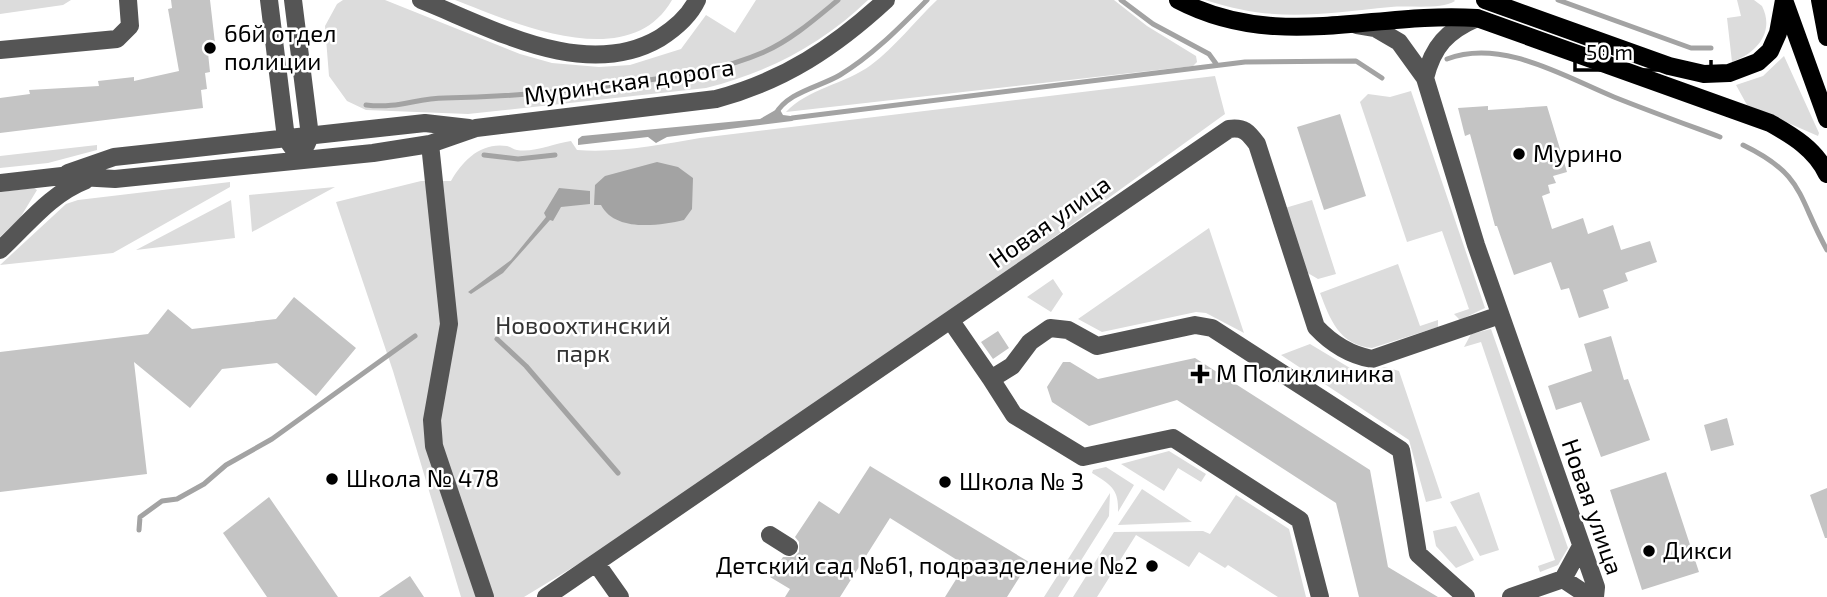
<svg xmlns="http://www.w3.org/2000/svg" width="1827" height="597" viewBox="0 0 1827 597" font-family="'Exo 2',sans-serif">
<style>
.green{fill:#dcdcdc}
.water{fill:#a3a3a3}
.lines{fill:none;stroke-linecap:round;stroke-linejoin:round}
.stream{stroke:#a3a3a3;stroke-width:5}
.building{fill:#c4c4c4}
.minor{stroke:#555;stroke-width:18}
.major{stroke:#000;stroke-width:18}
.poi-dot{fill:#000;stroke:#fff;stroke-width:2.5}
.labels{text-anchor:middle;stroke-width:5;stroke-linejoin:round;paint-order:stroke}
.poi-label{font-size:24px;fill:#000;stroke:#fff;text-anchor:start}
.street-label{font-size:24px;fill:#000;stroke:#fff}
.park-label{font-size:24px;fill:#333;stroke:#fff}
</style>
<rect width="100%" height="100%" fill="#fff"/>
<path class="green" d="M0,0h71l-8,5 -63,9z
M343,0h42l135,54 32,9 47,4 31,-2 51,-16 25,-34 29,18 21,-33h112c-47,45 -99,72 -162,88l-238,26 -102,-4 -19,-9 -18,-25 -4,-50 12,-22z
M455,0h217c-43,75 -157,23 -217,0z
M937,0h177l33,26 49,30 1,6 -4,4 -407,46c21,-23 59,-28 85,-47 24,-18 44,-44 66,-65z
M1205,0h249l1,1c-15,9 -46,4 -64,6 -72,7 -115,16 -186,-7z
M1737,0h17l8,6c13,26 -5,47 -30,56l-5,-44 14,-2z
M1784,56l35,77 -1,3 -71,-31 -11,-20 27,-9z
M1215,76l10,38 -502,362 -199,121h-63l-68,-226 -57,-169 85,-21h30c12,-21 30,-39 56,-35 4,1 7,4 10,4 17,3 38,-7 54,-9l6,9c41,3 83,-5 123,-12z
M1411,91l74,217 -25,12 -6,-6 15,-5 -27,-78 -35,11 -47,-140 8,-8 22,3z
M97,145v5l-49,13 -48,5v-12z
M230,182v5l-117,66 -113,12 66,-61 12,-4z
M335,187l-83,45 -3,-37z
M34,188l3,2 -17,28 -20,19v-45z
M231,200l4,38 -99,12z
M1312,200l24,74 -18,5 -12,-7 -21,-64z
M1209,228l35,105 -38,-20 -10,-1 -94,20 -24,-13z
M1398,264l22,62 18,-6v7l-66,21c-33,-3 -42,-29 -52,-55z
M1053,279l10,15 -12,18 -24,-15z
M1491,329l77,219 -10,17 -18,7 -2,-6 17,-6 -74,-218 -17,5 7,-13z
M1310,344l50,30 25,-7 14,4 43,127 -16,4 -17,-62 -128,-85z
M1169,451l37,23 -5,8 -23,-14 -14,23 -43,-27z
M1106,467l28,18 -16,27c1,-23 -7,-27 -26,-39l1,-3z
M1142,489l50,33 -74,3z
M1479,492l20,58 -19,6 -30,-54z
M1110,493l-1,23 -51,81h-14z
M1236,495l53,34 17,68h-28l-50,-32 -3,3 -26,-16 -10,15 -53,-32 -39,62h-24l41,-65 89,-1 7,3z
M1456,526l18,34 -18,8 -20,-22 -3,-15z"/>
<path class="water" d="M779,108l4,7 15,2 -6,4 -125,16 -11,6 -8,-6 -70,8v-6l4,-3 178,-17z
M657,162l21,5 15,11 -1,31 -8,11c-26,6 -69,12 -83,-15h-7l1,-20 10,-9z
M559,188l31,3v13l-29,3 -8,14 -3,-1 -47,53 -32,21 -3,-2 43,-32 35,-43 -2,-4z"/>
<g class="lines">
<path class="stream" d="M1121,0l32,24 56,30 8,11
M1558,0l133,48h20
M1447,59c55,-21 118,18 167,38 35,14 71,27 106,40
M366,105c33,4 50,-7 79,-7 64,-1 127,-7 190,-16 44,-6 88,-12 129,-30 27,-12 51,-33 74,-52
M775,115c12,-23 45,-28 65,-40 33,-20 60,-48 87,-75
M792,118l453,-56 111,-1 26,17
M1743,145c62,30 54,51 84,105
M484,155l34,4 37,-4
M497,339l29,27 92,107
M139,530l1,-13 22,-16 15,-2 27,-15 22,-19 46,-26 143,-103"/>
</g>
<path class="building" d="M171,0h39l6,52 -8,1 2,19 -5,1 2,16 -6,1 2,18 -203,25v-35l30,-4 -1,-4 70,-4 -1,-5 36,-4v4l45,-10 -11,-62 4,-1z
M1488,106v4l59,-4 20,66 -14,4 3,7 -8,2 2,8 -8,3 10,33 31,-11 5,16 25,-9 8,25 29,-9 7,21 -32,11 3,8 -25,9 6,18 -30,10 -10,-30 -8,2 -10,-28 -37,13 -17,-49h-2l-25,-92 -5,2 -7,-28z
M1340,114l26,82 -42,14 -27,-83z
M294,297l62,51 -40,48 -39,-33 -55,6 -32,39 -56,-46 13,112 -147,18v-140l148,-18 20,-25 24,20 84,-10z
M998,331l11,17 -16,11 -12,-17z
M1611,336l13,44 4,-1 22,61 -49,17 -20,-55 -25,8 -8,-24 44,-15 -8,-27z
M1195,358l175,112 18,97 50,30h-79l-23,-94 -159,-103 -88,26 -37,-24 -5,-15 16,-25h7l28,17z
M1727,418l7,27 -23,6 -7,-26z
M870,466l159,96 -22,35h-62l20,-32 -75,-47 -50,79h-55l5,-8 -20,-12 13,-20h11l5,-5v-10l-4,-5 24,-36 20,13z
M1666,472l33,100 -57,18 -32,-100z
M1827,488v50h-2l-15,-43z
M269,497l69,100h-71l-44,-64z
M410,576l14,21h-45z"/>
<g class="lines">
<path class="minor" d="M269,0l17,138 7,10
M293,0l17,136 -4,9
M421,0c71,28 164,82 239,38 14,-9 30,-23 37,-38
M1357,25l18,3 24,14 26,36 51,167 120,342 -1,10
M0,50l117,-11 13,-13 -2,-26
M1425,78c8,-32 22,-47 52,-60
M430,144l19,180 -17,96 2,26 51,151
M68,173l46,-16 311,-34 44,5
M0,183l62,-7 53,3 258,-26 57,-9 46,-16 240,-29c68,-18 119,-52 170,-99
M0,250c28,-26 50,-56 86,-70
M951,321l40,58
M770,535l19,12
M596,563l24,34
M1563,579l27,18
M546,597l683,-468c15,-2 19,3 28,15l59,183c15,16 34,28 56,32l128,-44
M1320,597l-20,-77 -127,-82 -90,19 -69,-42 -23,-36 21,-13 18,-24 20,-14 18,2 29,16 98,-21 17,3 189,122 17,104 48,43
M1511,597l52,-18 17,-31"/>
<path class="major" d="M1178,0c99,52 195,11 299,18l293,105c23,13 45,26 57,51
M1485,0l184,66 35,8 25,-1 29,-11 12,-11 8,-18 6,-33
M1784,0l43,119
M1820,0l7,37"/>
</g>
<g class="poi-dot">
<circle cx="210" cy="48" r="7"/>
<circle cx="1519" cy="154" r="7"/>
<path d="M1196.5 363.5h7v7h7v7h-7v7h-7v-7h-7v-7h7z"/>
<circle cx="332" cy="479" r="7"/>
<circle cx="945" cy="482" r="7"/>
<circle cx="1649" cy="551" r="7"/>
<circle cx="1152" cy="566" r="7"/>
</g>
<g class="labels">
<g class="poi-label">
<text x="224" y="42">66й отдел<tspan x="224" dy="28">полиции</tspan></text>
<text x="1533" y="162">Мурино</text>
<text x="1216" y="382">М Поликлиника</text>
<text x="346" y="487">Школа № 478</text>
<text x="959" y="490">Школа № 3</text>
<text x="1663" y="559">Дикси</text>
<text x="1138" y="574" text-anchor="end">Детский сад №61, подразделение №2</text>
</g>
<g class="street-label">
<text transform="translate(629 82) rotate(-8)" y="8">Муринская дорога</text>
<text transform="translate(1050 222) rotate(-35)" y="8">Новая улица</text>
<text transform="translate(1592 507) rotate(71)" y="8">Новая улица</text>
</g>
<g class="park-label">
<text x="583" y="334">Новоохтинский<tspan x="583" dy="28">парк</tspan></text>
</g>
</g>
<path d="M1575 60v10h136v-10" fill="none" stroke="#000000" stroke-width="3.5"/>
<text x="1586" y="60" font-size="21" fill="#000000" stroke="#ffffff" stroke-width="5" paint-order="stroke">50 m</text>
</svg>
